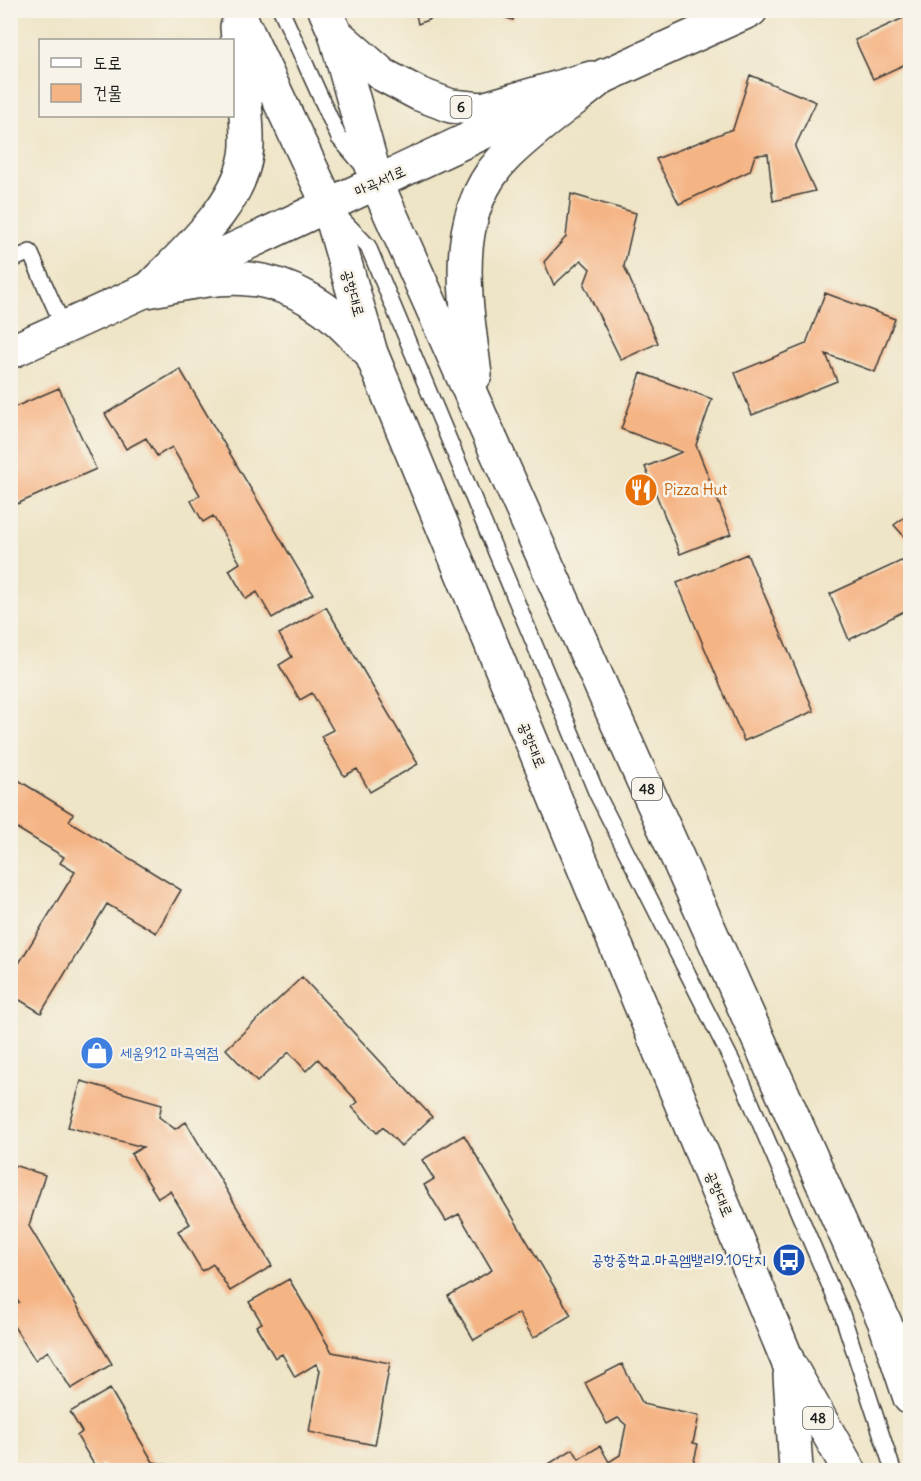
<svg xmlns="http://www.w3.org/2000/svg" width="921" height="1481" viewBox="0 0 921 1481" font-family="Delius,'Poor Story',sans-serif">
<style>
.building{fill:#f5b484}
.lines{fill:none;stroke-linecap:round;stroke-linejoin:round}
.service-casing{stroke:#3c3a36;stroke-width:18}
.tertiary-casing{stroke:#3c3a36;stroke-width:36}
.primary-casing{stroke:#3c3a36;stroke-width:36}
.service{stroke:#fff;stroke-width:15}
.tertiary{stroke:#fff;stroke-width:33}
.primary{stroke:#fff;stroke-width:33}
.labels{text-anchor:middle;stroke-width:5;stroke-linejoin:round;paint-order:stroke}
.shield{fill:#f7f3e8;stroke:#5e5c59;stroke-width:1.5}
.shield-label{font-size:14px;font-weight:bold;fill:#1c1c1c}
.street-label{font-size:15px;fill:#1c1c1c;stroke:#f7f3e8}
.food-label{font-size:15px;fill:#c56008;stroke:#f7f3e8;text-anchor:start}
.shop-label{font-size:15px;fill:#366cbe;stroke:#f7f3e8;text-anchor:start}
.transit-label{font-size:15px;fill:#164399;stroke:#f7f3e8;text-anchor:end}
</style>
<rect width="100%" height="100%" fill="#f7f3e8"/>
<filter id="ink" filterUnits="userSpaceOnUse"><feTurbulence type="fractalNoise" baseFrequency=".0167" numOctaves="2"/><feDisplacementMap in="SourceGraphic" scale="12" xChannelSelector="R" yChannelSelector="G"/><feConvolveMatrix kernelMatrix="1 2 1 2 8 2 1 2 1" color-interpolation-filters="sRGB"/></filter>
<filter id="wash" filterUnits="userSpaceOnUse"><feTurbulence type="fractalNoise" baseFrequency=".008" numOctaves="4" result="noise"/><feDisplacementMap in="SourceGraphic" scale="24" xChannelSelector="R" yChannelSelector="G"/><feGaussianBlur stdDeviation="1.35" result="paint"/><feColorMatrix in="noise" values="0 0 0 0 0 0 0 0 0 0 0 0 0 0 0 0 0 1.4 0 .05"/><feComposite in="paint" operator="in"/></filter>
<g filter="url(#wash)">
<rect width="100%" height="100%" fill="#eee4c6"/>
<g id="blocks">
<path class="building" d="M415,10h36v1l-33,13z
M480,10h36l-3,10z
M910,15v47l-37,17 -18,-39z
M750,75l66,27 -21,45 20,44 -42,10 -5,-47 -13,1 -5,16 -71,33 -23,-45 77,-30z
M571,194l65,19 -12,53 34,77 -37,17 -37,-75 6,-16 -9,-9 -27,25 -10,-23 22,-25z
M825,293l70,26 -20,53 -49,-18 11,27 -85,34 -17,-42 71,-29z
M180,369l133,225 -41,24 -15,-26 -11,7 -17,-29 11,-7 -27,-47 -10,6 -12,-21 9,-6 -28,-48 -15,9 -11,-18 -20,11 -21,-35z
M641,373l71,26 -16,46 35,89 -51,20 -35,-87 37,-15 -61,-23z
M59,388l37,81 -86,38v-98z
M910,513v30l-16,-18z
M747,554l67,157 -70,30 -67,-158z
M901,561l9,4v43l-61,32 -19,-46z
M326,607l92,157 -48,28 -13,-23 -13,7 -23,-40 12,-6 -21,-37 -12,7 -21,-35 13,-8 -13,-23z
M10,775l63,39 -4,7 112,69 -25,43 -49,-29 -66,109 -31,-19v-16l65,-106 -15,-9 4,-6 -54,-33z
M302,977l130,140 -31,29 -18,-19 -6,6 -25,-26 6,-5 -40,-43 -12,12 -17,-19 -32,30 -31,-33z
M81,1081l81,23 -3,13 16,12 11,-7 86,144 -42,25 -17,-27 -11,7 -24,-40 12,-7 -20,-33 -12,7 -27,-44 12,-7 -75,-20z
M464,1135l107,180 -38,23 -14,-25 -45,27 -26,-44 44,-26 -33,-56 -13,7 -22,-36 10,-6 -12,-19z
M10,1164l35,11 -16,51 83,138 -41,25 -23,-38 -13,9 -25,-40v-13l9,-5 -9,-13z
M289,1279l43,73 58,11 -15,82 -66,-13 11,-62 -4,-6 -21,13 -13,-23 -7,4 -19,-32 6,-3 -13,-21z
M622,1364l21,40 56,12 -6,27 5,1 -6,26h-153l34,-21 6,10 21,-13 9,16 11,-7 6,-30 -8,-7 -11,6 -22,-41z
M110,1389l43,73 41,8h-87l-4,-6 -7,4 -19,-32 5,-4 -12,-20z"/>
</g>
</g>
<g filter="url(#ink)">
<use href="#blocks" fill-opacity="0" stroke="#3c3a36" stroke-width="1.5"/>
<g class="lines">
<g class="service-casing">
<path id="service" d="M281,10l58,128 25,29
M340,217l28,29 229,548 144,285 101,235 51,156
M10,261l20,-9 34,76
M10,1464h1"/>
</g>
<g class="tertiary-casing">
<path id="tertiary" d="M10,352c249,-111 492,-232 741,-342"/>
</g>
<g class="primary-casing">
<path id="primary" d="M237,10l91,194 43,149 418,1011 60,106
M325,10l10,23 42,151 508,1139 25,75
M335,33l48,42 36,19 32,12 31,3 109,-31
M147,291c36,-38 97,-88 100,-145 1,-37 -7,-81 -10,-119
M147,291c67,-13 112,-26 173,15 19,12 35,32 51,47
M475,375c-9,-75 -28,-163 34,-222 29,-28 64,-52 96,-78
M790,1375l6,95"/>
</g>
<use href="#service" class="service"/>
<use href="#tertiary" class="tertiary"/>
<use href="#primary" class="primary"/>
</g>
</g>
<defs>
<g id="restaurant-disc" transform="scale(1.725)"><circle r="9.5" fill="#e8710a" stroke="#f7f3e8"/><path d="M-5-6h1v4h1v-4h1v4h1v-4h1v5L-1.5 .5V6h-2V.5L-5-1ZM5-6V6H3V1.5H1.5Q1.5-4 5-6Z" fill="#fff"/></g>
<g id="shop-disc" transform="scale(1.725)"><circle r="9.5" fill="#3f7fe0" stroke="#f7f3e8"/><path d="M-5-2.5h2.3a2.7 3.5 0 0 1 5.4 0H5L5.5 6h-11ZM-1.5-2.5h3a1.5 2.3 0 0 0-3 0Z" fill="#fff"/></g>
<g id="bus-disc" transform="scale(1.725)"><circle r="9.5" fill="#1a4fb4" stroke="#f7f3e8"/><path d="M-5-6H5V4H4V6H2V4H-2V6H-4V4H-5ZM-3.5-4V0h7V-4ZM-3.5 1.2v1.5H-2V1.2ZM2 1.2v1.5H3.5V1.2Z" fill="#fff"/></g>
</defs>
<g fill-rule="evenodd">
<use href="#restaurant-disc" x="641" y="490"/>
<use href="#shop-disc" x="97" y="1053"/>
<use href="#bus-disc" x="789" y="1260"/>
</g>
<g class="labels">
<g class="shield">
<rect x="450.5" y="96" width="21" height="22" rx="4.5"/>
<rect x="632" y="778" width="30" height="22" rx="4.5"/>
<rect x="803" y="1407" width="30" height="22" rx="4.5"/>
</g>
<g class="shield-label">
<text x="461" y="112">6</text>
<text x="647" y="794">48</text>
<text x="818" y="1423">48</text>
</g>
<g class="street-label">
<text transform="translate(380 181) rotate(-24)" y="5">마곡서1로</text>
<text transform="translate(353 293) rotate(74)" y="5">공항대로</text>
<text transform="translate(532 745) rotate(68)" y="5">공항대로</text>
<text transform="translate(719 1194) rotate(67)" y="5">공항대로</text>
</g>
<g class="food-label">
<text x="664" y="495">Pizza Hut</text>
</g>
<g class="shop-label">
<text x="120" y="1058">세움912 마곡역점</text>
</g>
<g class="transit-label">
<text x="766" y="1265">공항중학교.마곡엠밸리9.10단지</text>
</g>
</g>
<rect width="921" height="1481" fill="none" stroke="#f7f3e8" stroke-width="36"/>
<rect x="39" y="39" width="195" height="78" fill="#f7f3e8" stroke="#9f9d96" stroke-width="1.5"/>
<rect x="51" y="58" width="30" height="9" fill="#ffffff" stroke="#9f9d96" stroke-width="1.5"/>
<text x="93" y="69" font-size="18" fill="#1c1c1c">도로</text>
<rect x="51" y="84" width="30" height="18" fill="#f5b484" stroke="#9f9d96" stroke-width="1.5"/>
<text x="93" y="99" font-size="18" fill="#1c1c1c">건물</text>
</svg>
